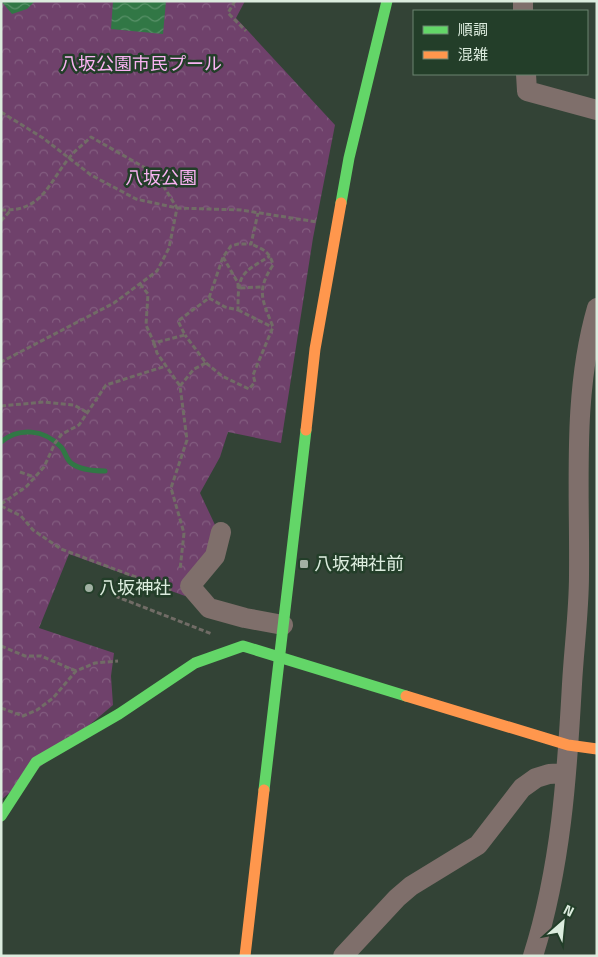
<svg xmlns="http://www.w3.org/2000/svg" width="598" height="957" viewBox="0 0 598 957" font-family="'Titillium Web','Noto Sans JP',sans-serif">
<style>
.park{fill:url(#park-crowns)}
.water{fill:url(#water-waves)}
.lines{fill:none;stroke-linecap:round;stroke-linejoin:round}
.stream{stroke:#317745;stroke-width:5}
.path{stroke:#716c66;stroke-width:3;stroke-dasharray:5 2.5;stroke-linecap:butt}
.street{stroke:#7f6f6b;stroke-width:20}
.fast{stroke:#63d668;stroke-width:11}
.slow{stroke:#ff974d;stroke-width:11}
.poi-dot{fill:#a1b1a3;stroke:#233e29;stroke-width:2}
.labels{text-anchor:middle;stroke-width:5;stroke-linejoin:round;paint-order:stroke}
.park-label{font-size:18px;fill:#f9b3f2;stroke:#233e29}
.poi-label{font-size:18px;fill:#dcecde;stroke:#233e29;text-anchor:start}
</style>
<defs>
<pattern id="park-crowns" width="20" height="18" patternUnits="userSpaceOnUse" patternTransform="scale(1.25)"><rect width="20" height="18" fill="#6f416b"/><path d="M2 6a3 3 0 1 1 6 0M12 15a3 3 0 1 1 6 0" fill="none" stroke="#835d80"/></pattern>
<pattern id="water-waves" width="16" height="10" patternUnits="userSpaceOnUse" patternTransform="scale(1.25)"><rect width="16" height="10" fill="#317745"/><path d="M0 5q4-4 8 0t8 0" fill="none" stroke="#589168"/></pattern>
</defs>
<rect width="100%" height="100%" fill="#334336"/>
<path class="park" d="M1,1h244l-9,17 99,107 -22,113 -32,205 -53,-11 -8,25 -20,36 16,34 -3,24 -28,45 -116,-42 -30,74 75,25 -3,23 2,29 -112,95z"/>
<path class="water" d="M1,1h34l-8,8 -15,5z
M113,1h53l-3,33 -52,-5z"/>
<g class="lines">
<path class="stream" d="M1,442c18,-15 43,-13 60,5 4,4 5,12 10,16 9,7 23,8 34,8"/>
<path class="path" d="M235,1l-7,12 18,18
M1,112l42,26 48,37 45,24 41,9 64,2 76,12
M1,210c41,2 47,-26 68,-52 6,-8 15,-14 22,-21l65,37 21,34 -8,40 -12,23 -43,32 -113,59
M1,221l10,-11
M223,257l15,26v5l23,-1
M140,284l8,10 -2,31 8,18 31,-8 -7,-14 31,-23 14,-41 8,-11 7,-2h13l7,-31
M209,298l16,9 13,3c0,-36 2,-36 32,-54
M238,310l34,17
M154,343l3,10 23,33 7,54 -16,48 13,45 -4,37
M206,363l16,13 27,13 6,-7 -2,-7 20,-48c-11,-28 -17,-36 0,-62 -3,-13 -10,-16 -22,-21
M180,386l14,-17 12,-6 -21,-28
M1,406l43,-4 30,3 14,8
M20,472l14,5
M1,504l25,-17 18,-20 11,-24 7,-9 17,-9 27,-40 60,-19
M1,506l20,10 12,14 28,19 112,42
M115,596l97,38
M1,646l24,10h16l35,15
M1,708l22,8 14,-6 16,-12 23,-27 19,-8 23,-2"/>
<path class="street" d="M523,11v-10
M526,74l1,17 70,19
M221,532l-6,24 -25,30 19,22 36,10 38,7
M343,956l54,-58 14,-12 67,-41 44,-57 14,-10 13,-4 17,-1
M533,956c28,-89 34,-180 39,-272 2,-36 7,-73 7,-109 1,-89 -7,-181 18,-267"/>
<path class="fast" d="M341,203l8,-45 38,-157
M264,790l42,-360
M1,816l35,-54 83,-48 76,-51 48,-17 163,50"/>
<path class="slow" d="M306,430l9,-81 26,-146
M406,696l162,49 29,4
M245,956l19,-166"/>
</g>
<g class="poi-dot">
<rect x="299" y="559" width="10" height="10" rx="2.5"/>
<circle cx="89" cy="588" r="5"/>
</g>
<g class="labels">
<g class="park-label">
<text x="141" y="70">八坂公園市民プール</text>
<text x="161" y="184">八坂公園</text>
</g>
<g class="poi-label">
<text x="314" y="570">八坂神社前</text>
<text x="99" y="594">八坂神社</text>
</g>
</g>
<rect width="598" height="957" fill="none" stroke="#dcecde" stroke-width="5"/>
<rect x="413" y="10" width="175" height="65" fill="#233e29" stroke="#6d8471"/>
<rect x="423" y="26" width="25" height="8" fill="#63d668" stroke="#6d8471"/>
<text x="458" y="35" font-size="15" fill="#dcecde">順調</text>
<rect x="423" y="51" width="25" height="8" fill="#ff974d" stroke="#6d8471"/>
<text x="458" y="60" font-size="15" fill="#dcecde">混雑</text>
<g transform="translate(563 922) rotate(27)" stroke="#233e29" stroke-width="4" paint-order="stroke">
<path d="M0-4L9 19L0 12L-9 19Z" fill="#dcecde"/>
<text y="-8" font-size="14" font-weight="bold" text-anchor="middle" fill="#dcecde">N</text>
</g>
</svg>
